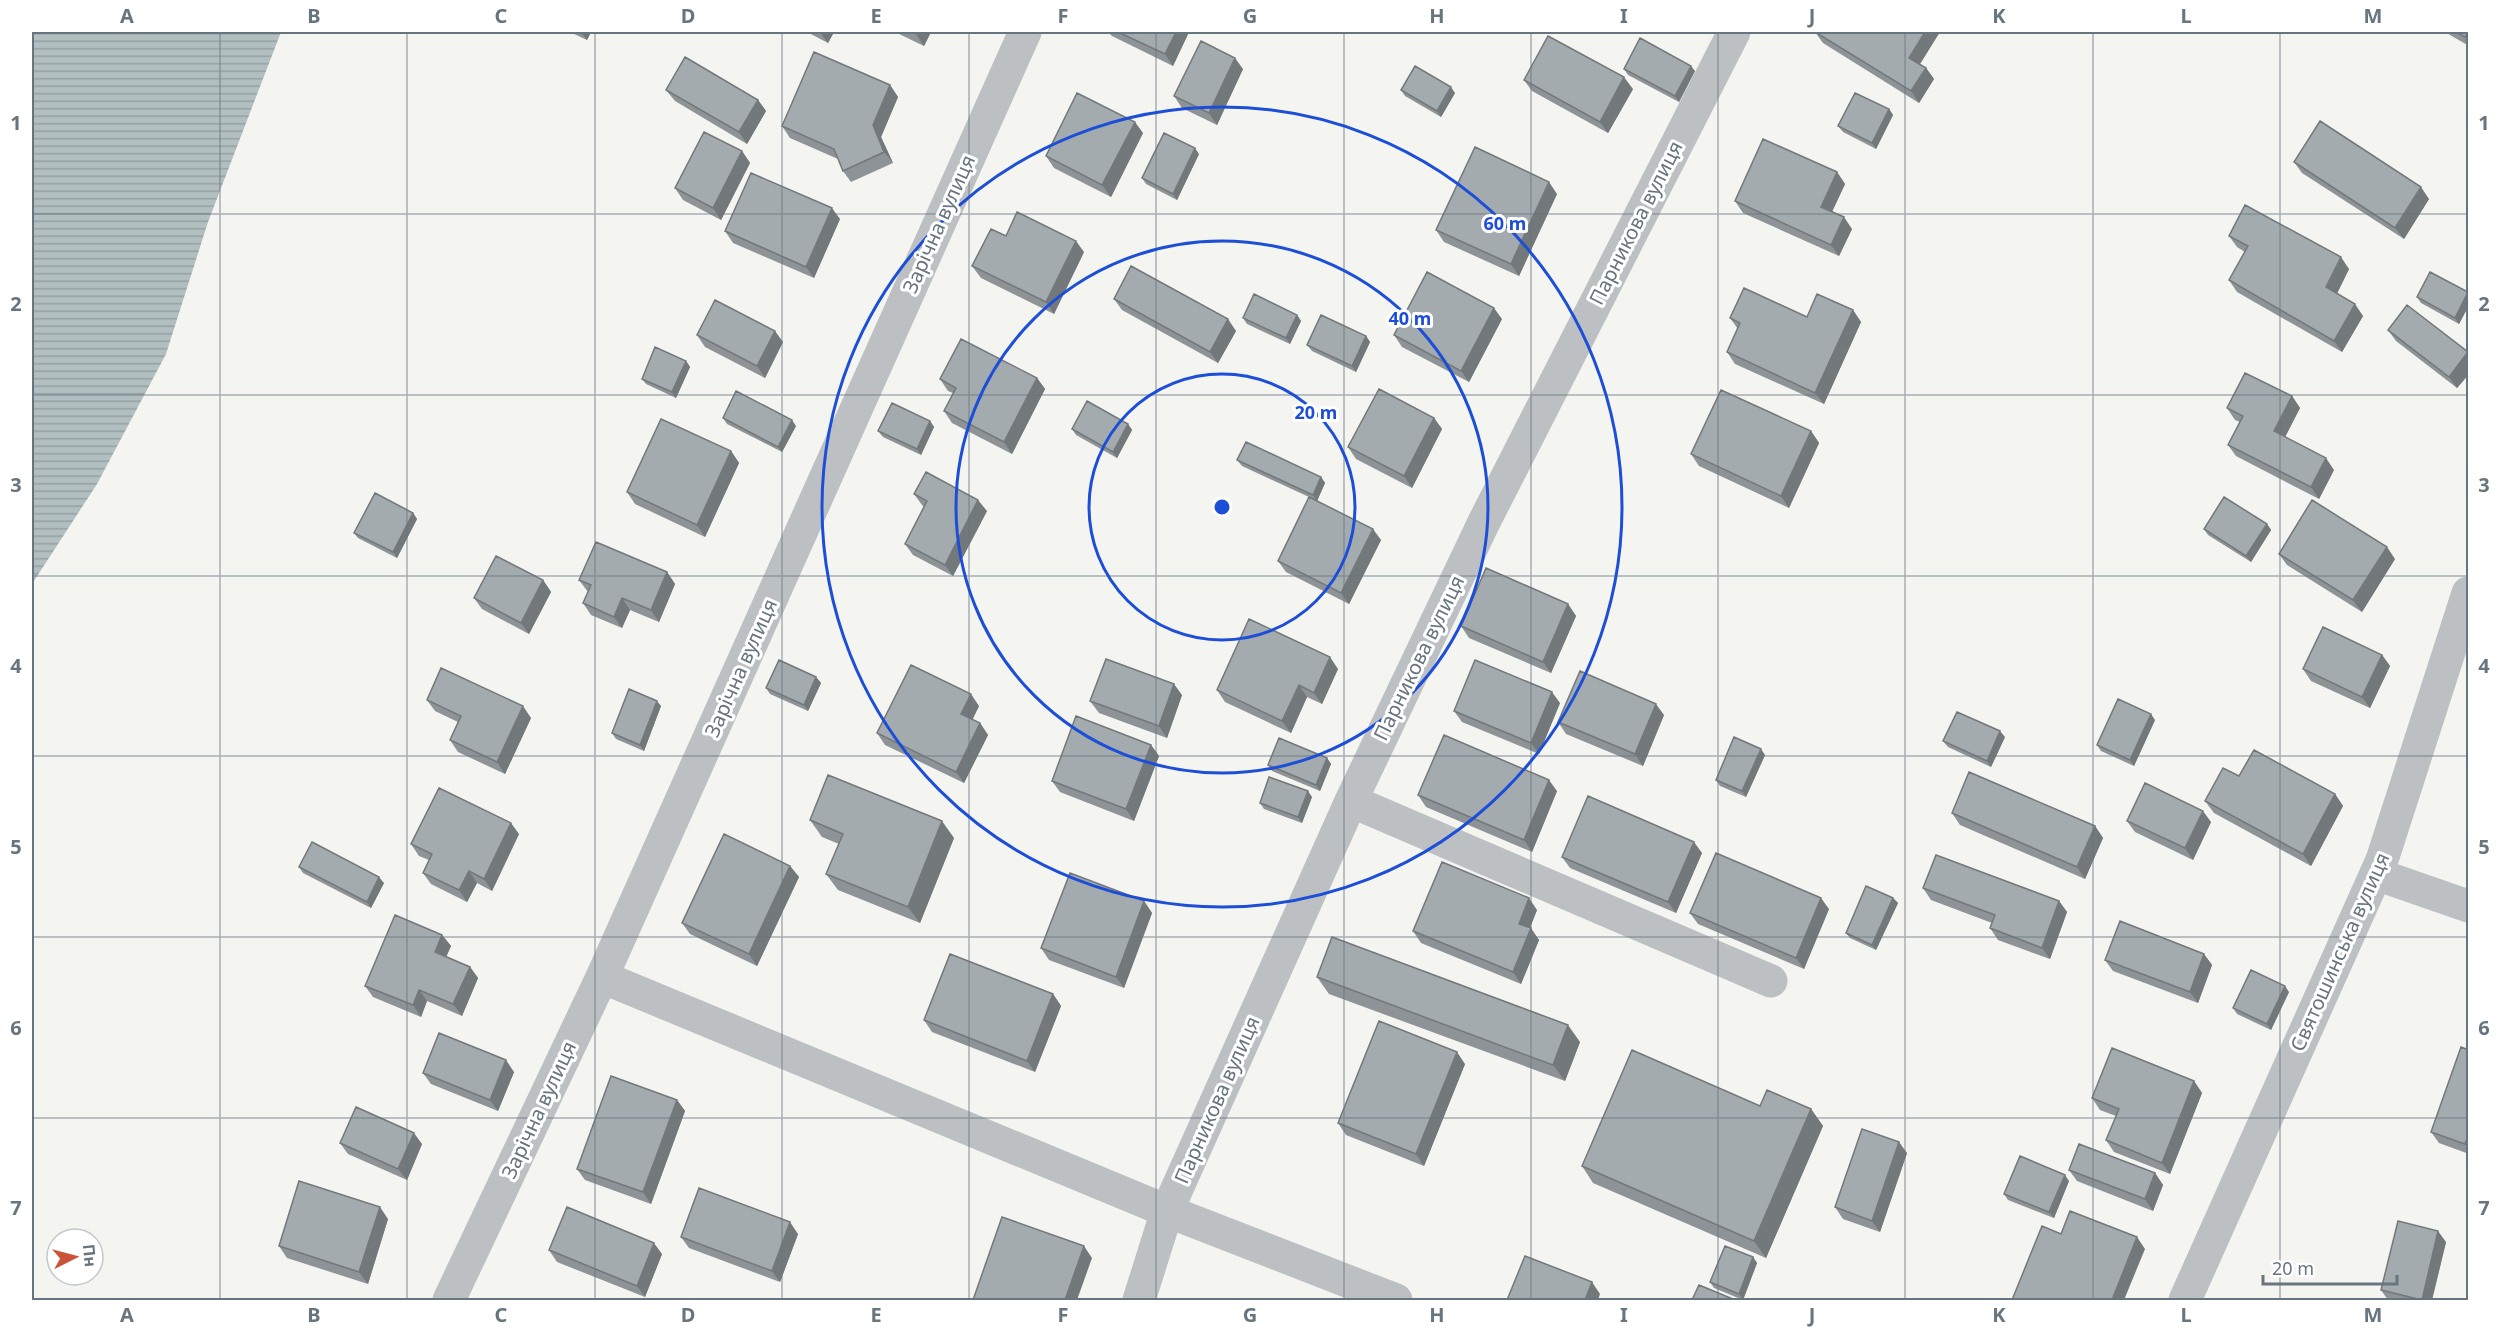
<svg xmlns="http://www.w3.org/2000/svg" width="2500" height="1332" viewBox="0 0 2500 1332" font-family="'Noto Sans',sans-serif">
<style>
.water{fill:url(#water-rules)}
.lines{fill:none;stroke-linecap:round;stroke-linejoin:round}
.minor{stroke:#bcc0c2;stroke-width:33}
.wall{fill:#8d9396}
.shaded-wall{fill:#73787a}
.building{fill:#a4abaf;stroke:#73787a;stroke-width:1.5}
.grid{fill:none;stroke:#67757e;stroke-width:1.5;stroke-opacity:0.55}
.ring{fill:none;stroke:#1d4ed8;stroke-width:3}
.labels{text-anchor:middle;stroke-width:6;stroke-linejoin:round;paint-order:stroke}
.street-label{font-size:20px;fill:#67757e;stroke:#fff}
.centre{fill:#1d4ed8;stroke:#fff;stroke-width:3}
.ring-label{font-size:18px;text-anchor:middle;font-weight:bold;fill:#1d4ed8;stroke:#fff;stroke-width:6;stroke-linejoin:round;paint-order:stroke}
.neatline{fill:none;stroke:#67757e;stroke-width:2}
.grid-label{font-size:20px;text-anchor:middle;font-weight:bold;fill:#67757e}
</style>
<defs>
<pattern id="water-rules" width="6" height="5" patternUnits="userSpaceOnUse" patternTransform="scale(1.5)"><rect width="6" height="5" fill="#b2bfc1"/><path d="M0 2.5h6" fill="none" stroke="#95a0a2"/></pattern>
</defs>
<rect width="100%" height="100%" fill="#f4f4f1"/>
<path class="water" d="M32,32h249l-73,190 -42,132 -69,130 -65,100z"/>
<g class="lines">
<path class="minor" d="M1351,801l420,180
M2376,874l92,32
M602,977l565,234 229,89
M449,1300l153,-323 423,-945
M1139,1300l28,-89 184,-410 133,-279 250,-490
M2185,1300l197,-440 86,-267"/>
</g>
<path class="wall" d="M570,32h21l-4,8z
M807,32h27l-6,11z
M895,32h36l-7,14z
M1108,32h81l-16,34 -61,-30z
M1815,32l105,32 6,4 8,11 -15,24 -96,-60z
M2445,32h24v14z
M1243,69l-26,56 -35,-17 -8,-12z
M1624,69l71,2 -16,31 -51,-27z
M1524,80l109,9 -25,44 -76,-42z
M890,85l8,12 -17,40 12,26 -42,19 -8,-11 -5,-12 -48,-21 -8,-12z
M666,90l92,10 8,11 -19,33 -72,-43z
M1401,90l54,3 -14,24 -36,-21z
M1889,109l4,6 -17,34 -33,-17 -5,-6z
M1143,133l-32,64 -57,-29 -8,-12z
M742,151l8,12 -29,57 -38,-20 -8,-12z
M1199,154l-22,46 -31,-16 -4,-6z
M2294,162l135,37 -25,40 -102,-66z
M1837,172l8,12 -13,28 20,17 -13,27 -96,-43 -8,-12z
M1557,194l-38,82 -75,-34 -8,-12z
M840,219l-26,59 -81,-35 -8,-12z
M1006,236l78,16 -30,62 -73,-36 -9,-12z
M2229,236l120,33 -12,25 26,22 -21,36 -105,-60 -8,-12 16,-28 -8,-5z
M2468,292l1,13 -10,19 -38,-21 -4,-6z
M1114,299l122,32 -18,32 -96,-53z
M2407,305l62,48v21l-12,14 -61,-47 -8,-11z
M1853,310l8,12 -37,82 -89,-40 -8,-12 11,-23 -8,-11 77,-1z
M1297,315l4,6 -11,23 -43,-20 -4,-6z
M1502,319l-33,63 -67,-35 -8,-12z
M697,335l86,7 -18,36 -60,-31z
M1366,336l4,6 -14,30 -44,-21 -5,-6z
M686,361l4,6 -14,31 -30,-14 -4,-5z
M1037,378l8,11 -33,65 -60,-31 -8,-12 9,-18 -5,-2 -8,-12z
M2292,396l8,12 -15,29 49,33 -15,29 -83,-43 -8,-11 12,-23 -5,-2 -8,-12z
M723,418l73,8 -14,26 -55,-28z
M1434,418l8,11 -30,59 -56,-29 -8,-12z
M930,421l4,6 -13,28 -38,-18 -5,-6z
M1128,424l4,6 -15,28 -41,-23 -4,-6z
M1811,431l8,12 -30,65 -90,-42 -8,-12z
M731,451l8,12 -34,74 -70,-33 -8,-12z
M1237,460l84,17 4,6 -8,18 64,39 -32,64 -63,-32 -8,-11 31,-64 -67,-31z
M914,494l73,17 -34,65 -40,-21 -8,-11 19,-37 -2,-2z
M413,513l4,6 -20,39 -39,-20 -4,-5z
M2267,524l4,6 -20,32 -43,-27 -4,-6z
M2279,554l116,5 -33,53 -75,-47z
M667,572l8,12 -16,38 -29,-12 -8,18 -31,-13 -8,-12 5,-11 -9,-12z
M543,580l8,12 -22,42 -47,-25 -8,-11z
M1568,604l8,12 -25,57 -82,-35 -8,-12z
M2382,655l8,11 -20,42 -59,-27 -8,-12z
M1338,669l-16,35 -15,-7 -16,36 -66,-31 -8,-12z
M816,677l5,6 -13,28 -38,-17 -4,-6z
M1182,695l-15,43 -68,-25 -9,-12z
M427,700l104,18 -26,56 -47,-22 -8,-12 8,-18 -23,-11z
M1560,703l-21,51 -77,-32 -8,-11z
M661,706l-17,45 -28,-12 -4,-6z
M979,706l-7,13 8,4 8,12 -24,48 -79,-38 -8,-12z
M1664,715l-21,51 -77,-32 -8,-12z
M2155,720l-21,46 -33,-15 -4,-6z
M2005,737l-14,30 -43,-20 -5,-6z
M1151,745l8,11 -25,65 -74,-29 -8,-11z
M1765,755l-19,42 -26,-11 -4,-6z
M1327,758l4,6 -11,27 -48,-20 -4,-6z
M1557,791l-25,61 -106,-45 -8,-12z
M2335,794l8,12 -32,60 -97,-53 -9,-12z
M1312,797l-10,26 -38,-14 -4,-6z
M1952,813l143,13 8,12 -18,41 -125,-54z
M810,820l144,18 -34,85 -82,-33 -12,-16 13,-30 -17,-7z
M2127,821l84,1 -18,38 -58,-28z
M519,834l-27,57 -15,-8 -10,19 -36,-18 -8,-11 6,-13 -10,-4 -8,-12z
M1702,853l-26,60 -106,-45 -8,-11z
M790,866l9,11 -42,89 -67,-32 -8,-11z
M299,867l85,16 -13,25 -68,-35z
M1923,888l136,13 8,11 -17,47 -52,-19 -8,-12 2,-5 -61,-23z
M1893,898l5,5 -22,47 -26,-12 -4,-5z
M1144,901l8,12 -28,75 -75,-28 -8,-12z
M1829,909l-25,60 -106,-45 -8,-11z
M1537,910l-7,18 9,12 -18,44 -100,-41 -8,-12z
M442,935l9,11 -5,11 24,10 8,11 -16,38 -35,-15 -6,16 -48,-20 -8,-11z
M2204,954l8,11 -14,38 -85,-32 -8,-11z
M1317,977l263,65 -15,39 -236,-87z
M2289,992l-18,38 -34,-16 -4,-6z
M1053,994l8,12 -26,66 -103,-40 -8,-12z
M2469,1050v104l-30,-11 -8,-11z
M1465,1064l-41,102 -78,-31 -8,-12z
M514,1072l-16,39 -67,-27 -8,-11z
M2194,1081l8,12 -32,81 -56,-22 -8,-12 10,-24 -16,-6 -8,-12z
M677,1100l8,11 -34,93 -66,-24 -8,-11z
M1760,1106l51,3 12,17 -57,132 -173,-75 -11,-17z
M340,1143l82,1 -15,36 -59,-26z
M1907,1153l-27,79 -37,-13 -8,-12z
M2069,1170l86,3 8,12 -10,26 -76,-30z
M2069,1181l-15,37 -46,-18 -4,-6z
M388,1219l-20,65 -81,-26 -8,-12z
M798,1234l-18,48 -91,-34 -8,-11z
M2446,1242l-14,58h-44l-7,-10z
M549,1250l113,4 -17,43 -88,-35z
M1753,1257l4,6 -14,37 -29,-12 -4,-6z"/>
<path class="shaded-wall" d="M581,32h10l-4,8z
M820,32h14l-6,11z
M917,32h14l-7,14 -8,-12z
M1176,32h13l-16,34 -8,-12z
M1925,32h15l-23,37 -8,-11z
M2469,32v10l-4,-5z
M1235,58l8,11 -26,56 -8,-12z
M1691,66l4,5 -16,31 -4,-6z
M1926,68l8,11 -15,24 -8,-12z
M1624,77l9,12 -25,44 -8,-11z
M890,85l8,12 -17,40 12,26 -9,-11 -11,-27z
M1451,87l4,6 -14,24 -4,-6z
M758,100l8,11 -19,33 -8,-12z
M1889,109l4,6 -17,34 -4,-6z
M1135,122l8,11 -32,64 -9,-12z
M1195,148l4,6 -22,46 -4,-6z
M742,151l8,12 -29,57 -8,-12z
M1837,172l8,12 -16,34 -8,-11z
M1549,182l8,12 -38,82 -8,-12z
M2421,187l8,12 -25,40 -9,-11z
M832,208l8,11 -26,59 -8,-11z
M1844,217l8,12 -13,27 -8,-11z
M1076,241l8,11 -30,62 -8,-12z
M2341,257l8,12 -15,30 -8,-12z
M2468,292l1,13 -10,19 -4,-6z
M2355,304l8,12 -21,36 -8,-11z
M1494,308l8,11 -33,63 -8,-11z
M1853,310l8,12 -37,82 -9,-11z
M1297,315l4,6 -11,23 -4,-6z
M1228,319l8,12 -18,32 -8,-11z
M775,331l8,11 -18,36 -8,-12z
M1366,336l4,6 -14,30 -4,-6z
M2468,352l1,22 -12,14 -8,-11z
M686,361l4,6 -14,31 -4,-6z
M1037,378l8,11 -33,65 -8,-12z
M2292,396l8,12 -18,35 -8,-12z
M1434,418l8,11 -30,59 -8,-12z
M792,420l4,6 -14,26 -4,-5z
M930,421l4,6 -13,28 -4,-6z
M1128,424l4,6 -15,28 -4,-6z
M1811,431l8,12 -30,65 -8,-12z
M731,451l8,12 -34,74 -8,-12z
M2326,458l8,12 -15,29 -8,-12z
M1321,477l4,6 -8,18 -4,-6z
M978,500l9,11 -34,65 -8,-11z
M413,513l4,6 -20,39 -4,-6z
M2267,524l4,6 -20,32 -5,-6z
M1373,529l8,11 -32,64 -8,-11z
M2387,547l8,12 -33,53 -9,-12z
M667,572l8,12 -16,38 -8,-12z
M543,580l8,12 -22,42 -8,-11z
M622,598l8,12 -8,18 -8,-11z
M1568,604l8,12 -25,57 -8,-11z
M2382,655l8,11 -20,42 -8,-11z
M1330,657l8,12 -16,35 -8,-11z
M816,677l5,6 -13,28 -4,-6z
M1174,684l8,11 -15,43 -8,-12z
M1299,685l8,12 -16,36 -9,-12z
M1552,692l8,11 -21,51 -8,-11z
M971,694l8,12 -9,19 -9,-11z
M657,701l4,5 -17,45 -4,-6z
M1656,704l8,11 -21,51 -8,-12z
M523,706l8,12 -26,56 -8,-12z
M2151,714l4,6 -21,46 -4,-6z
M980,723l8,12 -24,48 -8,-11z
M2000,731l5,6 -14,30 -4,-6z
M1151,745l8,11 -25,65 -8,-12z
M1761,749l4,6 -19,42 -4,-6z
M1327,758l4,6 -11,27 -4,-6z
M1549,780l8,11 -25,61 -8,-12z
M1308,791l4,6 -10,26 -4,-6z
M2335,794l8,12 -32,60 -8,-12z
M2203,811l8,11 -18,38 -8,-12z
M942,821l12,17 -34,85 -12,-16z
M511,823l8,11 -27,57 -8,-12z
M2095,826l8,12 -18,41 -8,-12z
M1694,842l8,11 -26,60 -8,-11z
M790,866l9,11 -42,89 -8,-12z
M469,871l8,12 -10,19 -8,-12z
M379,877l5,6 -13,25 -4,-6z
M1529,898l8,12 -10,25 -8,-11z
M1821,898l8,11 -25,60 -8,-11z
M1893,898l5,5 -22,47 -4,-5z
M1144,901l8,12 -28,75 -8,-11z
M2059,901l8,11 -17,47 -8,-11z
M1531,928l8,12 -18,44 -8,-12z
M442,935l9,11 -8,18 -8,-12z
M2204,954l8,11 -14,38 -8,-11z
M470,967l8,11 -16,38 -9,-12z
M2285,986l4,6 -18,38 -4,-6z
M419,990l8,11 -6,16 -8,-12z
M1053,994l8,12 -26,66 -8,-11z
M1568,1025l12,17 -15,39 -12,-16z
M1457,1052l8,12 -41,102 -8,-12z
M506,1060l8,12 -16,39 -8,-11z
M2194,1081l8,12 -32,81 -8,-11z
M677,1100l8,11 -34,93 -8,-12z
M1811,1109l12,17 -57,132 -12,-17z
M414,1133l8,11 -15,36 -9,-11z
M2469,1133v16l-4,-5z
M1899,1142l8,11 -27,79 -8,-11z
M2155,1173l8,12 -10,26 -8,-12z
M2065,1175l4,6 -15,37 -5,-6z
M380,1207l8,12 -20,65 -9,-12z
M790,1222l8,12 -18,48 -8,-11z
M2438,1231l8,11 -14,58h-10z
M2137,1237l8,12 -21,51h-12z
M654,1243l8,11 -17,43 -8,-11z
M1084,1246l8,12 -15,42h-12z
M1753,1257l4,6 -14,37 -4,-6z
M1592,1282l8,12 -2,6h-13z"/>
<path class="building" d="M1118,32h58l-11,22z
M1815,32h110l-16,26 17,10 -15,23z
M2456,32h12l-3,5z
M1548,36l76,41 -24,45 -76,-42z
M1640,38l51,28 -16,30 -51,-27z
M1201,41l34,17 -26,55 -35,-17z
M814,52l76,33 -17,40 11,27 -41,19 -9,-22 -52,-23z
M685,57l73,43 -19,32 -73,-42z
M1415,66l36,21 -14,24 -36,-21z
M1077,93l58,29 -33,63 -56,-29z
M1855,93l34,16 -17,34 -34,-17z
M2320,121l101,66 -26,41 -101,-66z
M704,132l38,19 -29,57 -38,-20z
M1164,133l31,15 -22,46 -31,-16z
M1763,139l74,33 -16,35 23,10 -13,28 -96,-44z
M1475,147l74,35 -38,82 -75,-34z
M751,173l81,35 -26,59 -81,-36z
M2245,205l96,52 -15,30 29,17 -21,37 -105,-61 19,-34 -19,-10z
M1017,212l59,29 -30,61 -74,-36 19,-37 15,7z
M1131,266l97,53 -18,33 -96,-53z
M1427,272l67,36 -33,63 -67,-36z
M2430,272l38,20 -13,26 -38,-21z
M1744,288l63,29 10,-23 36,16 -38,83 -88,-41 13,-29 -10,-5z
M1254,294l43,21 -11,23 -43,-20z
M715,300l60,31 -18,35 -60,-31z
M2407,305l61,47 -19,25 -61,-47z
M1321,315l45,21 -14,30 -45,-21z
M961,339l76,39 -33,64 -60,-31 12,-23 -16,-9z
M655,347l31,14 -14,31 -30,-13z
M2245,373l47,23 -18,35 52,27 -15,29 -83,-42 15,-29 -16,-8z
M1379,389l55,29 -30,58 -56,-29z
M1721,390l90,41 -30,65 -90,-42z
M736,391l56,29 -14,27 -55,-29z
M1087,401l41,23 -15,28 -41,-23z
M892,403l38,18 -13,28 -39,-18z
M661,419l70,32 -34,74 -70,-33z
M1246,442l75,35 -8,18 -76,-35z
M926,472l52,28 -33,65 -40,-21 22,-43 -13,-7z
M375,493l38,20 -20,39 -39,-19z
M1309,497l64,32 -32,64 -63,-32z
M2224,497l43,27 -21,32 -42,-27z
M2312,500l75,47 -34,53 -74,-46z
M596,542l71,30 -16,38 -29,-12 -8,19 -31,-14 8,-18 -12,-5z
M496,556l47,24 -22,43 -47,-25z
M1486,568l82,36 -25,58 -82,-36z
M1249,619l81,38 -16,36 -15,-8 -17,36 -65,-31z
M2323,627l59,28 -20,42 -59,-28z
M1106,659l68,25 -15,42 -69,-25z
M779,660l37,17 -12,28 -38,-17z
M1475,660l77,32 -21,51 -77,-32z
M911,665l60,29 -10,20 19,9 -24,49 -79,-39z
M441,668l82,38 -26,56 -47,-22 11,-24 -34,-16z
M1580,671l76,33 -21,50 -77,-32z
M629,689l28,12 -17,44 -28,-12z
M2118,699l33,15 -21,46 -33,-15z
M1957,712l43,19 -13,30 -44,-20z
M1076,716l75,29 -25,64 -74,-28z
M1444,735l105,45 -25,60 -106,-45z
M1734,737l27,12 -19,42 -26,-11z
M1279,738l48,20 -11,27 -48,-20z
M2254,750l81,44 -32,60 -98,-53 18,-33 16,8z
M1969,772l126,54 -18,41 -125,-54z
M828,775l114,46 -34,86 -82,-33 17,-40 -33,-14z
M1269,777l39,14 -10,26 -38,-14z
M2145,783l58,28 -18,37 -58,-27z
M439,788l72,35 -27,56 -15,-8 -10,19 -36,-17 9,-19 -21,-10z
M1588,796l106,46 -26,60 -106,-45z
M724,834l66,32 -41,88 -67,-31z
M312,842l67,35 -12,25 -68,-35z
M1716,853l105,45 -25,60 -106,-45z
M1936,855l123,46 -17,47 -52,-20 5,-13 -72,-27z
M1442,862l87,36 -10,26 12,4 -18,44 -100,-41z
M1070,873l74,28 -28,76 -75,-29z
M1866,886l27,12 -21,47 -26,-12z
M395,915l47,20 -7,17 35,15 -17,37 -34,-14 -6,15 -48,-19z
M2120,921l84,33 -14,38 -85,-32z
M1332,937l236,88 -15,40 -236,-88z
M950,954l103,40 -26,67 -103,-41z
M2251,970l34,16 -18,38 -34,-16z
M1379,1021l78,31 -41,102 -78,-31z
M439,1033l67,27 -16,40 -67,-27z
M2461,1047l8,3v83l-4,11 -34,-12z
M2112,1048l82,33 -32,82 -56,-23 13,-31 -27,-11z
M1632,1050l128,56 7,-16 44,19 -57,132 -172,-75z
M611,1076l66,24 -34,92 -66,-23z
M356,1107l58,26 -16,36 -58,-26z
M1862,1129l37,13 -27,79 -37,-14z
M2079,1144l76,29 -10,26 -76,-29z
M2020,1156l45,19 -16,37 -45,-18z
M299,1181l81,26 -21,65 -80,-26z
M699,1188l91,34 -18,49 -91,-34z
M567,1207l87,36 -17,43 -88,-36z
M2070,1211l67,26 -25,63h-100l30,-74 19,8z
M1002,1217l82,29 -19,54h-92z
M2398,1221l40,10 -16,69 -41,-10z
M1725,1246l28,11 -14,37 -29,-12z
M1525,1256l67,26 -7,18h-78z
M1699,1285l34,14 -1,1h-40z"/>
<path class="grid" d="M220,32v1268M407,32v1268M595,32v1268M782,32v1268M969,32v1268M1156,32v1268M1344,32v1268M1531,32v1268M1718,32v1268M1905,32v1268M2093,32v1268M2280,32v1268M32,214h2436M32,395h2436M32,576h2436M32,756h2436M32,937h2436M32,1118h2436"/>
<g class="ring">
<circle cx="1222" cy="507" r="133"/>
<circle cx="1222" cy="507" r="266"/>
<circle cx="1222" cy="507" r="400"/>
</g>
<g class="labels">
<g class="street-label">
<text transform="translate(1636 223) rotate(-63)" y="7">Парникова вулиця</text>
<text transform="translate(939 224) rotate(-66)" y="7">Зарічна вулиця</text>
<text transform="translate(1419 658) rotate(-64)" y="7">Парникова вулиця</text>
<text transform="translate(741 668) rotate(-66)" y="7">Зарічна вулиця</text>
<text transform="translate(2340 952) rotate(-66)" y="7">Святошинська вулиця</text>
<text transform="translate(1217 1100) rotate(-66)" y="7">Парникова вулиця</text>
<text transform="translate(539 1110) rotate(-65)" y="7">Зарічна вулиця</text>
</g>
</g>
<circle cx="1222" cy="507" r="9" class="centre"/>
<g class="ring-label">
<text x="1505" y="230">60 m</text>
<text x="1410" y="325">40 m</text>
<text x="1316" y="419">20 m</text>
</g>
<rect width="2500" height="1332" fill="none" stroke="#ffffff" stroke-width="66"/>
<g transform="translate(75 1257) rotate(84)"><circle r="28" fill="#ffffff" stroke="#c2c8cb" stroke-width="1.5"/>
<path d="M0-4.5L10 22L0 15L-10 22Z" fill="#cb533a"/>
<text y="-9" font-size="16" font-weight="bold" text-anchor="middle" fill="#67757e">Пн</text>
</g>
<path d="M2263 1275v9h134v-9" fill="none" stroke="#67757e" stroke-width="3"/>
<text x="2272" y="1275" font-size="18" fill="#67757e" stroke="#ffffff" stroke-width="4.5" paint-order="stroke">20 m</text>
<rect x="33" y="33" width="2434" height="1266" class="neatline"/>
<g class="grid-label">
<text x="127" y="23">A</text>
<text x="314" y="23">B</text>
<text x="501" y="23">C</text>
<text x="688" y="23">D</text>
<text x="876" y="23">E</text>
<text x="1063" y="23">F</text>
<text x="1250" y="23">G</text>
<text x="1437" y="23">H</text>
<text x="1624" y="23">I</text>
<text x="1812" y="23">J</text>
<text x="1999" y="23">K</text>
<text x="2186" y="23">L</text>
<text x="2373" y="23">M</text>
<text x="16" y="130">1</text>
<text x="2484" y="130">1</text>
<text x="16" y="311">2</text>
<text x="2484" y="311">2</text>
<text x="16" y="492">3</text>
<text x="2484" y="492">3</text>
<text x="16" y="673">4</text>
<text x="2484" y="673">4</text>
<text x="16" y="854">5</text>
<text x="2484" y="854">5</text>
<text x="16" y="1035">6</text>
<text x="2484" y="1035">6</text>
<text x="16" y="1215">7</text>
<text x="2484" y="1215">7</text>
<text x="127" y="1322">A</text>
<text x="314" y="1322">B</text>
<text x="501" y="1322">C</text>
<text x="688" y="1322">D</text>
<text x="876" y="1322">E</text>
<text x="1063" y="1322">F</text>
<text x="1250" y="1322">G</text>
<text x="1437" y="1322">H</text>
<text x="1624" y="1322">I</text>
<text x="1812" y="1322">J</text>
<text x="1999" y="1322">K</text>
<text x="2186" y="1322">L</text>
<text x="2373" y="1322">M</text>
</g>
</svg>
